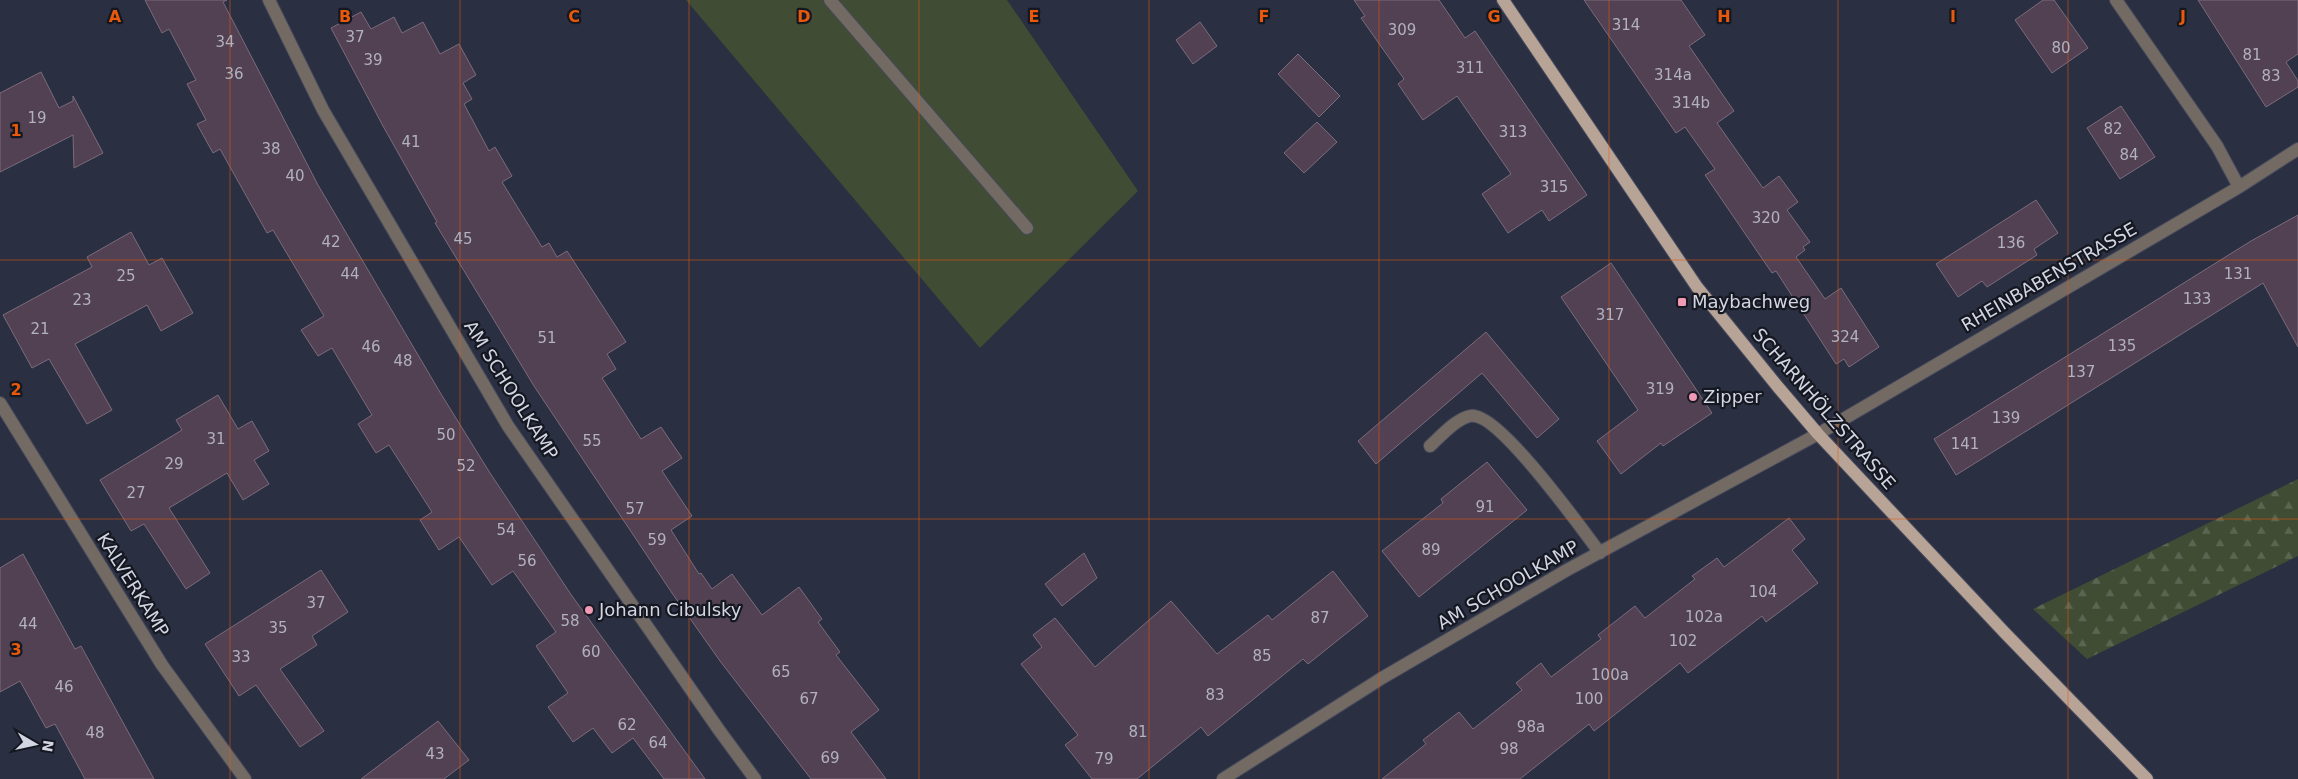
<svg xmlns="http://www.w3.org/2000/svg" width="2298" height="779" viewBox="0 0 2298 779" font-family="'DejaVu Sans',sans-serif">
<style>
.green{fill:#414c34}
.forest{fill:url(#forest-firs)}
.building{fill:#514152;stroke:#7c6b7d}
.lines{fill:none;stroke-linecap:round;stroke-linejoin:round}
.minor-casing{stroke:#454a5c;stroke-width:14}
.major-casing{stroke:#454a5c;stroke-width:14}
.minor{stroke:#746a64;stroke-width:12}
.major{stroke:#b8a397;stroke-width:12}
.grid{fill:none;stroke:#e8590c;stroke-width:1;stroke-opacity:0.55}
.poi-dot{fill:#f09ab5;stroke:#151820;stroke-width:2}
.labels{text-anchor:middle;stroke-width:4.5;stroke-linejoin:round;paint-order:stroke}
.number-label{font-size:15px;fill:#b2b1bf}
.street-label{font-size:18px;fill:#d2d6e3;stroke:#151820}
.poi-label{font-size:18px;fill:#d2d6e3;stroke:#151820;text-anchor:start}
.grid-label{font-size:16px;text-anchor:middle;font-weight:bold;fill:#e8590c;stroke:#151820;stroke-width:4.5;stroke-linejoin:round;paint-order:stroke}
</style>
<defs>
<pattern id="forest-firs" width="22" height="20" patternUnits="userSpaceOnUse" patternTransform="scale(1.25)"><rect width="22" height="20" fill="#414c34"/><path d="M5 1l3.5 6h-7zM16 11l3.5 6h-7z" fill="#5c6551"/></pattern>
</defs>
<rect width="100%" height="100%" fill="#2a2f42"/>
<path class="green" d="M686,0h321l131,191 -158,157z"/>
<path class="forest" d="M2298,479v77l-211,103 -54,-50z"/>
<path class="building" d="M145,0h82l-4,2 95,183 123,209 49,79 82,123 133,183h-41l-31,-41 -21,15 -19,-25 -20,14 -25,-35 20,-14 -32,-47 20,-14 -43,-61 -21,14 -33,-48 -20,13 -19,-30 12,-8 -43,-67 -13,8 -18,-29 14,-9 -40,-67 -14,8 -17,-26 23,-14 -51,-86 -6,3 -47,-84 -7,4 -16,-29 9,-4 -19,-36 9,-4 -27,-51 -7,4z
M1354,0h85l26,38 10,-7 112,164 -38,26 -7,-11 -34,23 -26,-39 29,-20 -54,-78 -34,24 -25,-36 6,-5 -43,-61 4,-2z
M1584,0h97l24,35 -16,11 45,65 -17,12 46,65 16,-12 19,26 -11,8 23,32 -7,5 2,3 -9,7 29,42 16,-11 38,59 -30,20 -5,-8 -8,5 -60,-93 -4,2 -67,-98 10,-6 -30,-42 -9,6z
M2043,0h11l34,48 -36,25 -37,-53z
M2198,0h100v54l-12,8 12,19v6l-32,20z
M361,12l10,17 23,-12 8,16 21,-11 17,32 19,-10 17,31 -13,8 9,16 -8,5 25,47 6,-4 17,29 -10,6 40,65 7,-4 8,14 10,-6 59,91 -19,12 9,15 -14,9 39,61 20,-12 21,31 -20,13 30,45 -21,14 28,44 2,-1 11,16 20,-15 30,41 37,-28 23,32 -4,3 22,30 -4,3 43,55 -28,22 35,47h-75l-91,-118 -48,-68 -138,-207 -99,-163 2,-1 -54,-96 -52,-98z
M1200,22l17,24 -24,18 -17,-24z
M1298,54l42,42 -21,21 -41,-43z
M41,72l18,36 14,-7v-5l30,57 -29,15 -1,-33 -73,37v-79z
M2121,106l34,51 -35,22 -33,-51z
M1317,122l20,20 -33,31 -20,-20z
M2036,200l22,33 -24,16 3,6 -50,32 -5,-6 -24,16 -22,-33z
M2298,215v132l-35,-64 -307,192 -22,-36 317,-198z
M131,232l18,33 13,-7 31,55 -32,18 -14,-26 -72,39 37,66 -25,14 -38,-65 -17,9 -29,-53 89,-48 -5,-10z
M1611,263l101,150 -49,33 -2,-3 -40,31 -24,-33 41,-31 -77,-113z
M1486,332l73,87 -22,19 -55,-65 -106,91 -18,-23z
M218,395l20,34 14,-8 17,30 -15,9 15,24 -26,16 -16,-27 -58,35 41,65 -24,16 -42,-65 -13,7 -31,-51 82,-50 -6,-10z
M1487,462l40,48 -108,87 -37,-46 61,-48 -2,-4z
M1789,518l16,21 -13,11 26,33 -52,39 -4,-6 -74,57 -8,-10 -86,68 -5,-7 -69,55h-138l44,-35 -3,-4 36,-28 14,17 49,-39 -6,-7 25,-20 10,14 50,-38 -3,-4 37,-29 10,12 50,-39 -3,-3 25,-18 7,9z
M1084,553l13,25 -35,28 -17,-22z
M23,554l52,95 6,-3 73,133h-69l-30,-55 -9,4 -26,-47 -20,11v-124z
M321,570l27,42 -36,24 5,9 -37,24 44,62 -24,16 -44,-62 -17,11 -34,-52z
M1333,571l35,45 -60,48 -5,-5 -95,77 -7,-9 -64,52h-45l-27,-34 13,-10 -57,-71 21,-17 -9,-12 22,-17 40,49 76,-66 46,53 51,-39 4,5z
M438,721l31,39 -25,19h-83z"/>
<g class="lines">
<g class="minor-casing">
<path id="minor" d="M269,0l54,110 185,316 211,304 36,49
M830,0l197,228
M2116,0l101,146 22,41
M0,403l162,262 83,114
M1430,446c11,-10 26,-27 40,-30 27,-6 112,113 130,137
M1223,779l159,-101 185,-108 251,-136 421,-247 59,-38"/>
</g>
<g class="major-casing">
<path id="major" d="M1503,0l194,287 81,100 40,47 187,199 142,146"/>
</g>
<use href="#minor" class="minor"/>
<use href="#major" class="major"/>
</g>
<path class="grid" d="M230,0v779M460,0v779M689,0v779M919,0v779M1149,0v779M1379,0v779M1609,0v779M1838,0v779M2068,0v779M0,260h2298M0,519h2298"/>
<g class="poi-dot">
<rect x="1677" y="297" width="10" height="10" rx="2.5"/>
<circle cx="1693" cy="397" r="5"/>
<circle cx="589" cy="610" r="5"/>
</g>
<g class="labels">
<g class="number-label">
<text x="1626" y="30">314</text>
<text x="1402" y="35">309</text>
<text x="355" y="42">37</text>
<text x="225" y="47">34</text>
<text x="2061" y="53">80</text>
<text x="2252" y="60">81</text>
<text x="373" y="65">39</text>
<text x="1470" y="73">311</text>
<text x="234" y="79">36</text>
<text x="1673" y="80">314a</text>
<text x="2271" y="81">83</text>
<text x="1691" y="108">314b</text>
<text x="37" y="123">19</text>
<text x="2113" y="134">82</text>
<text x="1513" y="137">313</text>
<text x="411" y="147">41</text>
<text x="271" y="154">38</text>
<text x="2129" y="160">84</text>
<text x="295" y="181">40</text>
<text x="1554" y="192">315</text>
<text x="1766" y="223">320</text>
<text x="463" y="244">45</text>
<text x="331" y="247">42</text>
<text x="2011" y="248">136</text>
<text x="350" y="279">44</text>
<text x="2238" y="279">131</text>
<text x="126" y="281">25</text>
<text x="2197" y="304">133</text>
<text x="82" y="305">23</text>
<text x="1610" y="320">317</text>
<text x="40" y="334">21</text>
<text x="1845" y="342">324</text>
<text x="547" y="343">51</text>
<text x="2122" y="351">135</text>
<text x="371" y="352">46</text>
<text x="403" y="366">48</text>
<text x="2081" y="377">137</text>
<text x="1660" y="394">319</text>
<text x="2006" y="423">139</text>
<text x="446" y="440">50</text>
<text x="216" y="444">31</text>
<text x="592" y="446">55</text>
<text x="1965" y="449">141</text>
<text x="174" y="469">29</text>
<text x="466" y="471">52</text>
<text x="136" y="498">27</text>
<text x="1485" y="512">91</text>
<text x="635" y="514">57</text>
<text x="506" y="535">54</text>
<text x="657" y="545">59</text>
<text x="1431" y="555">89</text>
<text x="527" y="566">56</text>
<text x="1763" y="597">104</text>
<text x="316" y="608">37</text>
<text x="1704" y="622">102a</text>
<text x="1320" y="623">87</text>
<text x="570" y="626">58</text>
<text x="28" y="629">44</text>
<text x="278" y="633">35</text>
<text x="1683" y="646">102</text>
<text x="591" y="657">60</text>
<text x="1262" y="661">85</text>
<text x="241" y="662">33</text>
<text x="781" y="677">65</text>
<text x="1610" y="680">100a</text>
<text x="64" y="692">46</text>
<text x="1215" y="700">83</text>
<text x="809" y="704">67</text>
<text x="1589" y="704">100</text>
<text x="627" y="730">62</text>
<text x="1531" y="732">98a</text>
<text x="1138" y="737">81</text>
<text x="95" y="738">48</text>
<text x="658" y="748">64</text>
<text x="1509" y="754">98</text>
<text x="435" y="759">43</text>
<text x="830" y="763">69</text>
<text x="1104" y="764">79</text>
</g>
<g class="street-label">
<text transform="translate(2049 277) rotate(-30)" y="6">RHEINBABENSTRASSE</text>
<text transform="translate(511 390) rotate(58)" y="6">AM SCHOOLKAMP</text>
<text transform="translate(1824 409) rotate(49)" y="6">SCHARNHÖLZSTRASSE</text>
<text transform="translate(133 585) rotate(58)" y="6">KALVERKAMP</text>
<text transform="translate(1508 585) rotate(-30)" y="6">AM SCHOOLKAMP</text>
</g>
<g class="poi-label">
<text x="1692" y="308">Maybachweg</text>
<text x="1703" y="403">Zipper</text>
<text x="599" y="616">Johann Cibulsky</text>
</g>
</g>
<g class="grid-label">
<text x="115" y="22">A</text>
<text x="345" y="22">B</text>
<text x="574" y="22">C</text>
<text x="804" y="22">D</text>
<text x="1034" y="22">E</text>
<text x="1264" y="22">F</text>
<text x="1494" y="22">G</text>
<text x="1724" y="22">H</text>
<text x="1953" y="22">I</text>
<text x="2183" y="22">J</text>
<text x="16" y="136">1</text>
<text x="16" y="395">2</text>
<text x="16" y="655">3</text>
</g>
<g transform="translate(35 744) rotate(99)" stroke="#151820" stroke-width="4" paint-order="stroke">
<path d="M0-4L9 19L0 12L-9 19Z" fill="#d2d6e3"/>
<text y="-8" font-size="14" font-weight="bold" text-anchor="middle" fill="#d2d6e3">N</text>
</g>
</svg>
